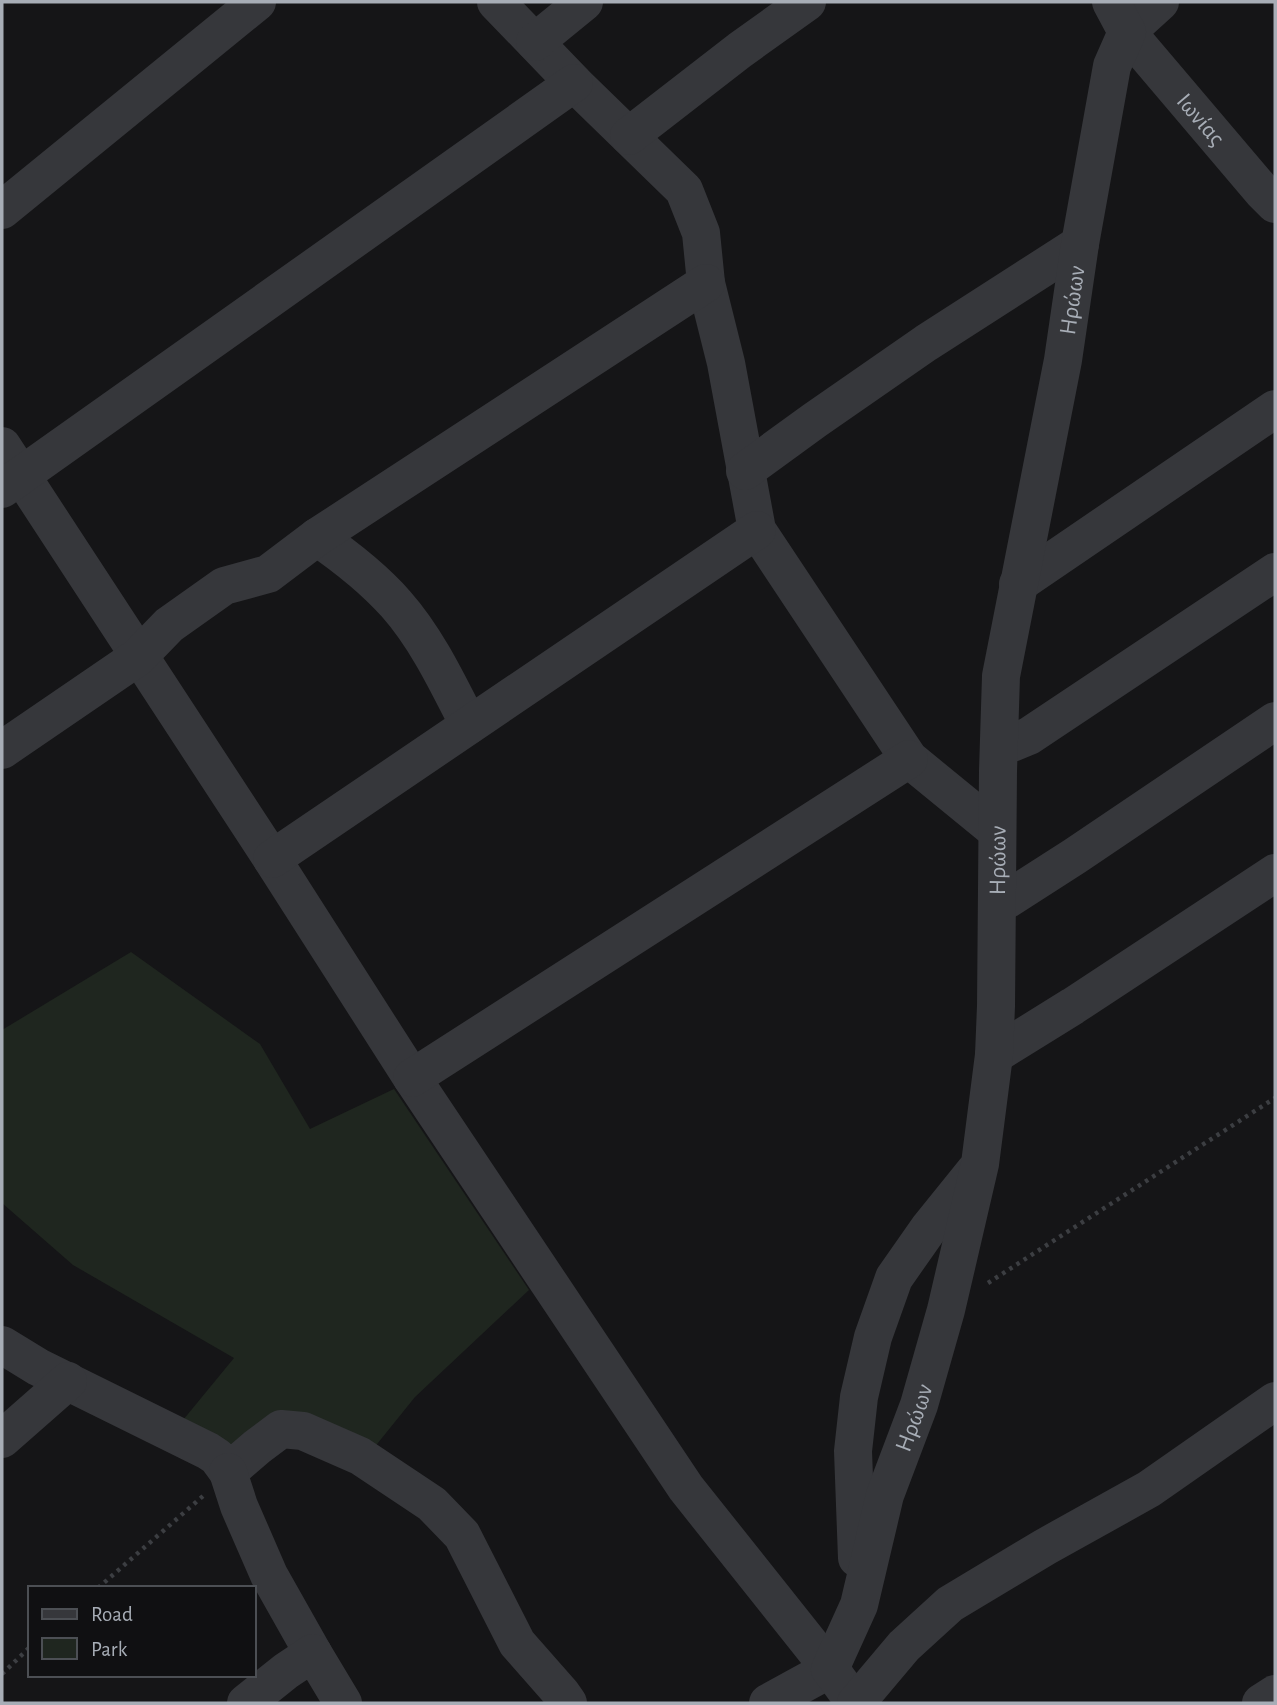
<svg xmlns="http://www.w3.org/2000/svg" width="1277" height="1705" viewBox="0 0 1277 1705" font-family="'Alegreya Sans',sans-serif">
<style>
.green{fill:#1f261f}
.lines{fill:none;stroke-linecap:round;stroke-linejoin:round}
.path{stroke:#3c3e42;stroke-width:4.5;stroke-dasharray:3.5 5;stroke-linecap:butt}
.minor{stroke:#36373b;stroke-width:38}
.labels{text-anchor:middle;stroke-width:5;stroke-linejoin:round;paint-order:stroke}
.street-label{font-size:24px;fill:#a7adb6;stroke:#101012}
</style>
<rect width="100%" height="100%" fill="#151517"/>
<path class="green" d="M131,952l129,92 50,85 84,-40 135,201 -114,107 -50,62 -89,-36 -53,30 -49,-22 60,-73 -161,-93 -71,-62v-173z"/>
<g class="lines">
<path class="path" d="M988,1283l287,-185
M98,1588l105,-92
M2,1674l28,-27"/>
<g class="minor">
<path d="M496,2l78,81 110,107 17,43 5,50 20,80 31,167 152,229 88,72"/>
<path id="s1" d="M1160,2l-33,30 135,159 13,13"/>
<path d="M535,42l49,-40"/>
<path d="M629,136l111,-86 67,-48"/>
<path d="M2,210l255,-208"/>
<path d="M2,446l270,413 140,219 274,410 144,181 -62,34"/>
<path d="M745,471l70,-51 111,-77 154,-99"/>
<path d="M2,489l572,-406"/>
<path d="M317,537c29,20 56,41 79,67 31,35 52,80 73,121"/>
<path d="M1018,584l257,-175"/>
<path d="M999,744l13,-1 17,-7 246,-164"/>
<path d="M2,750l136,-93 31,-32 55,-39 44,-12 49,-37 389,-254"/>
<path d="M272,859l485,-329"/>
<path d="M997,906l78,-50 200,-135"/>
<path d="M994,1055l79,-49 202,-133"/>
<path d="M412,1078l497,-319"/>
<path d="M2,1345l36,22 170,84 9,6 11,15 29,-25 24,-18 22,2 57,25 72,48 30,31 55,108 44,50 7,10"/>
<path d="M2,1439l66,-58"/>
<path d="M228,1472l11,34 30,69 44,78"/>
<path d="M857,1558l-4,-107 6,-54 14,-60 21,-59 35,-50 46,-57"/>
<path d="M246,1703l40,-32 27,-18 30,50"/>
<path id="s2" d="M855,1703l-25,-34 29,-64 26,-110 34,-90 27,-95 34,-146 14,-109 2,-49 2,-235 3,-95 62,-316 17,-116 32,-178 15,-34 -16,-30"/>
<path d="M856,1703l48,-57 46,-42 95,-57 104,-58 126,-88"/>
<path d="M1261,1703l14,-9"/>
</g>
</g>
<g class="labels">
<g class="street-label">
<text dy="8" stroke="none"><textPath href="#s1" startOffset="159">Ιωνίας</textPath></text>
<text dy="8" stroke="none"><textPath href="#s2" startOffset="1442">Ηρώων</textPath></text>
<text dy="8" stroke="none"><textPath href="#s2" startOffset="875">Ηρώων</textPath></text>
<text dy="8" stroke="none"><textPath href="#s2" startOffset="308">Ηρώων</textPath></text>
</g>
</g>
<rect width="1277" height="1705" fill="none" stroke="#a7adb6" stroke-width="7"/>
<rect x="28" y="1586" width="228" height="91" fill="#101012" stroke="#4c4f54" stroke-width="2"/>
<rect x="42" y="1609" width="35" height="10" fill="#36373b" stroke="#4c4f54" stroke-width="2"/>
<text x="91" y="1621" font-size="21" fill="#a7adb6">Road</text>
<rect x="42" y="1638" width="35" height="21" fill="#1f261f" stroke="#4c4f54" stroke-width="2"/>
<text x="91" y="1656" font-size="21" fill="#a7adb6">Park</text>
</svg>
